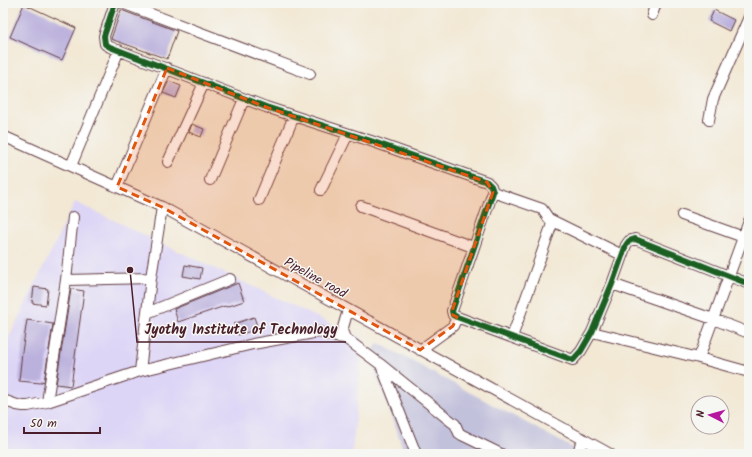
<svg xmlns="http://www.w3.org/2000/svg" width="752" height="457" viewBox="0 0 752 457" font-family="Kalam,sans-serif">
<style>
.built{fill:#ddd5f6}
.industrial{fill:#c2c1dc}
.building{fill:#bbb1dd}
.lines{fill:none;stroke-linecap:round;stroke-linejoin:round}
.minor-casing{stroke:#633d44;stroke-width:12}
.minor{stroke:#fff;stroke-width:10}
.cycleway-casing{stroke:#f6f6f2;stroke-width:8}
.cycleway{stroke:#1b5e20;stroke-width:6}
.marked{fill:#e0560e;fill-opacity:0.2;stroke:#e0560e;stroke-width:3;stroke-dasharray:8 5;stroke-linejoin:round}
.labels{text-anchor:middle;stroke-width:3;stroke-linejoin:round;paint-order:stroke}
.street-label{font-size:13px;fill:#4a1f2b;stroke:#f6f6f2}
.leader{fill:none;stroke:#4a1f2b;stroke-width:1.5}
.callout-dot{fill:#4a1f2b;stroke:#f6f6f2;stroke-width:1.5}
.callout-label{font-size:14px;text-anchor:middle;font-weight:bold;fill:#4a1f2b;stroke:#f6f6f2;stroke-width:3;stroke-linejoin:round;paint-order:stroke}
</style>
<rect width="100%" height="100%" fill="#f6f6f2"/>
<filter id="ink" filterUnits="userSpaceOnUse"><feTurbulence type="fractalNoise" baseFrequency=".025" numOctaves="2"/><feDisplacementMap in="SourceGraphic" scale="8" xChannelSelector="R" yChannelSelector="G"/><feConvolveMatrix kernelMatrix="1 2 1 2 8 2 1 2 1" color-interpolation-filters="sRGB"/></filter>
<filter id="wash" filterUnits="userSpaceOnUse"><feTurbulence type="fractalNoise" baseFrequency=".012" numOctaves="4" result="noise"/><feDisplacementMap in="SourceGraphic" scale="16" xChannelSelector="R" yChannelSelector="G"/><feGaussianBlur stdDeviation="0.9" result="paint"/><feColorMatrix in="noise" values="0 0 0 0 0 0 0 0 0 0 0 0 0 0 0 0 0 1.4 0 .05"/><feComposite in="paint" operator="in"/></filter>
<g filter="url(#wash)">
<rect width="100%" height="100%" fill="#f2e8d4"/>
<path class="built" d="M75,202l288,137 -11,115h-349v-104z"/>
<path class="industrial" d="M378,343l206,111h-179l-35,-98z"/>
<g id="blocks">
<path class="building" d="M24,4l52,24 -14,32 -52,-23z
M121,10l56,21 -10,28 -56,-20z
M714,10l20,10 -5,11 -20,-10z
M169,81l12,5 -5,12 -13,-5z
M192,124l12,5 -3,8 -12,-5z
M185,265l17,3 -2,11 -17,-3z
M238,283l6,18 -18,6 -1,-1 -47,16 -4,-13z
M34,287l14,2 -2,16 -14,-2z
M71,289l13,2 -13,95 -15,-2z
M254,317l4,12 -20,6 -4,-11z
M27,320l26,4 -9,58 -3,-1v2l-22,-2 3,-29z"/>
</g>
</g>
<g filter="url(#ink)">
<use href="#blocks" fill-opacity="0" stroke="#633d44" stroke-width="1"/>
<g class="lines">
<g class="minor-casing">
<path id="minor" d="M115,3l-11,33 1,8 5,3 156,60 105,34 116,41 4,4 2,6 -41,119 1,4 4,2 116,43 8,-9 11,-19 20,-48 14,-39 3,-4 6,-2 114,45
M122,3l188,71
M652,15l4,-12
M709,120l4,-21 36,-82
M3,136l159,71 448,247
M168,162l36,-79
M71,166l48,-116
M210,180l34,-81
M117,187l50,-119
M321,190l27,-56
M493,192l49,17 7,10 73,36
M259,200l35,-84
M361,206l112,41
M682,215l67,24
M66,280l85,-2
M612,284l101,35 36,14
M348,310l-6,21 3,7 35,26 72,58 3,2 4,9 3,2 39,19
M147,313l83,-34
M592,332l107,26 50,14
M512,337l25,-70 16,-46
M420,350l33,-24 4,-9
M699,358l50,-137
M381,365l35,89
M140,371l11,-93 11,-71
M3,400l14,5 6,1h5l19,-4 93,-31 113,-27 66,-12 17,5 9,1
M47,402l19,-122 7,-63
M578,454l4,-16"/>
</g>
<use href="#minor" class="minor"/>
<g class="cycleway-casing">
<path id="cycleway" d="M115,3l-11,33 1,8 5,3 156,60 105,34 116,41 4,4 2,6 -41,119 1,4 4,2 116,43 8,-9 11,-19 20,-48 14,-39 3,-4 6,-2 114,45"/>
</g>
<use href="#cycleway" class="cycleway"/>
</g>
</g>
<path class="marked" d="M167,68l99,39 221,75 6,10 -42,122 6,3 -4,9 -33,24 -258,-143 -45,-20z"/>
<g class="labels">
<g class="street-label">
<text transform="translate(316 277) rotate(29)" y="5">Pipeline road</text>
</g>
</g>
<path class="leader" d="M130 270L137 342H346"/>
<circle class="callout-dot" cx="130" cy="270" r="4"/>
<g class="callout-label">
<text x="241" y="334">Jyothy Institute of Technology</text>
</g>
<rect width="752" height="457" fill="none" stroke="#f6f6f2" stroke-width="16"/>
<g transform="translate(710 415) rotate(276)"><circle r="19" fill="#f6f6f2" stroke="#b1a0a2"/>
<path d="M0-3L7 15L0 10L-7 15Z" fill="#b5179e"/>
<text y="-6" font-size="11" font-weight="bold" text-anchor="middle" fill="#4a1f2b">N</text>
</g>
<path d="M24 427v6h76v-6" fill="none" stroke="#4a1f2b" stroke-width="2"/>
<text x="30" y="427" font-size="12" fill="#4a1f2b" stroke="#f6f6f2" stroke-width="3" paint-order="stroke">50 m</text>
</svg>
